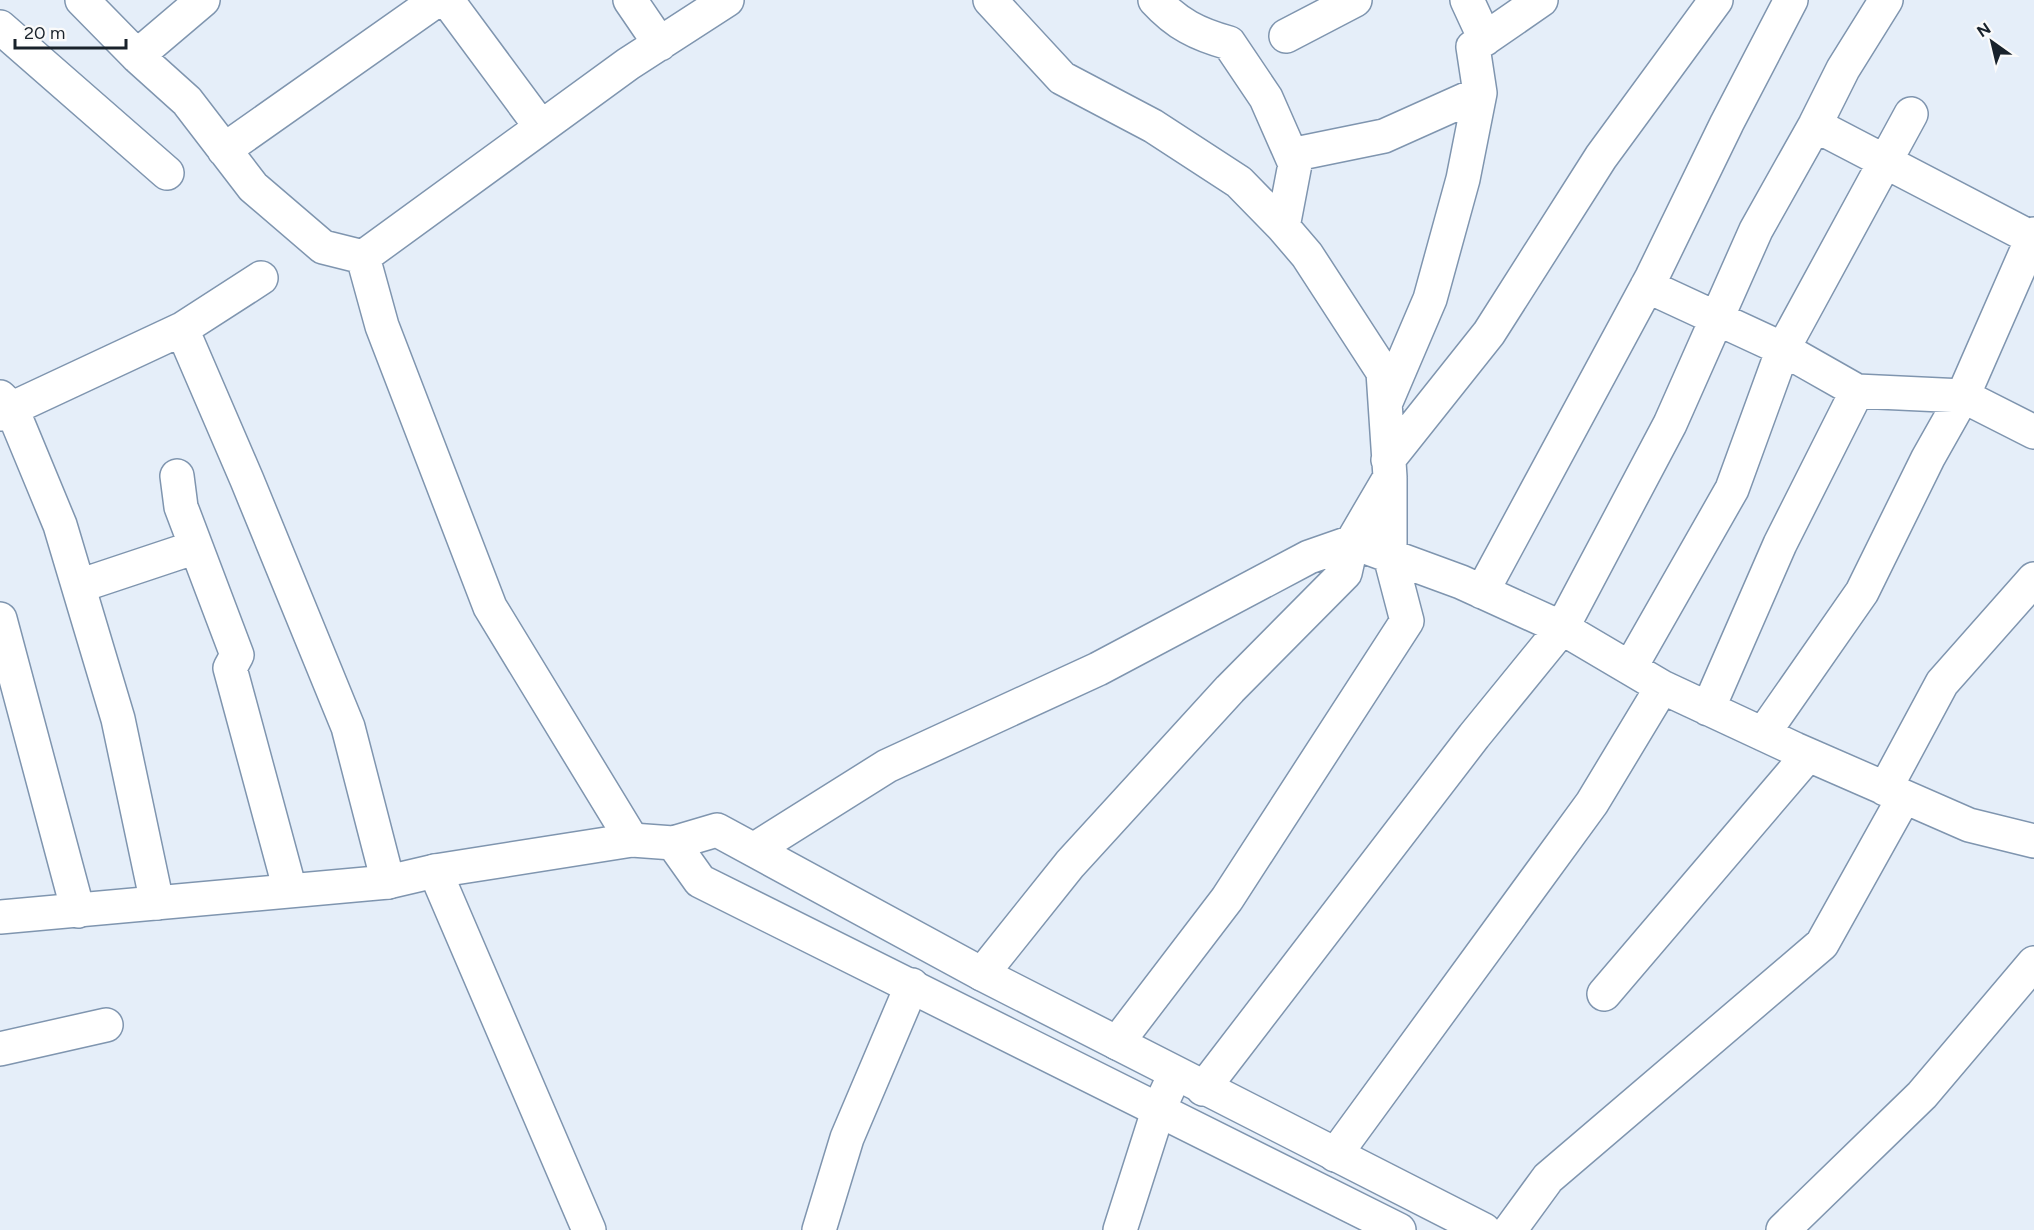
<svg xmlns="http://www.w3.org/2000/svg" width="2034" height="1230" viewBox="0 0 2034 1230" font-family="Figtree,sans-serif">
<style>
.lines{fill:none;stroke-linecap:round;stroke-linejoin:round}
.street-casing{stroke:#7f95af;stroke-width:36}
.secondary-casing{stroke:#7f95af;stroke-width:36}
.street{stroke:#fff;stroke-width:33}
.secondary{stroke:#fff;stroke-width:33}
</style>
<rect width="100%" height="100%" fill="#e5eef9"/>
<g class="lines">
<g class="street-casing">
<path id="street" d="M82,0l55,56 50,45 66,86 70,60 40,10
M447,0l94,127
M630,0l30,44
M1155,0c22,24 42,34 74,43l37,55 29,66 -12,63
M1467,0l18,39
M0,27l167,146
M1286,36l69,-36
M137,56l66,-56
M1815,125l219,114
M224,150l213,-150
M1291,155l93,-19 96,-43
M1647,286l136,63 74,42 106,5 71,36
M182,329l65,151 101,247 40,155
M0,397l12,12 48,116 58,194 39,184
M1386,402l44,-103 33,-120 17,-86 -7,-46 68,-47
M0,414l182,-85 79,-51
M1388,460l101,-127 112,-176 115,-157
M177,476l4,31 56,148 -7,13 60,222
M79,586l117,-39
M1482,592l170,-315 75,-154 64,-123
M0,619l78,292
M1630,668l102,-179 51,-140 128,-235
M1708,709l72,-165 77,-153
M1763,734l99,-142 66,-134 35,-62 71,-162
M1885,789l57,-106 92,-104
M632,840l-142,-233 -108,-281 -19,-69 265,-193 99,-64
M755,849l132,-83 211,-97 211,-112 43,-15 109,40 101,46 100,59 133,62 174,76 65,16
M435,871l154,359
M982,974l88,-110 160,-175 115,-116 7,-31 38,-65 -7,-105 -76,-117 -24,-28 -44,-45 -86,-56 -91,-48 -72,-78
M1604,994l204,-239
M1117,1043l110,-144 180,-278 -17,-65v-78
M0,1049l106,-24
M1203,1089l271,-353 88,-108 108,-204 86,-194 59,-105 28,-56 43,-69
M1335,1155l257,-352 70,-116
M819,1230l28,-92 65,-153
M1120,1230l38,-119 17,-37
M1510,1230l38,-52 274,-234 82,-147
M1783,1230l139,-135 112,-132"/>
</g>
<g class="secondary-casing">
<path id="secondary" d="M673,843l27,38 699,349
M0,917l388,-35 47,-11 197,-31 41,3 44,-13 265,144 502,256"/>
</g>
<use href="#street" class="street"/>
<use href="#secondary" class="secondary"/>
</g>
<g transform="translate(1992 42) rotate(326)" stroke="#fafafa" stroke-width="4.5" paint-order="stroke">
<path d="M0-4.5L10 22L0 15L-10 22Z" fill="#19222b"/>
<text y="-9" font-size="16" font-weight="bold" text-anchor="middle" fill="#19222b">N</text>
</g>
<path d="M15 39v9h111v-9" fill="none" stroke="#19222b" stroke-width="3"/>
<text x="24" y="39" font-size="18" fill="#19222b" stroke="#fafafa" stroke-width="4.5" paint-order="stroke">20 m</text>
</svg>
